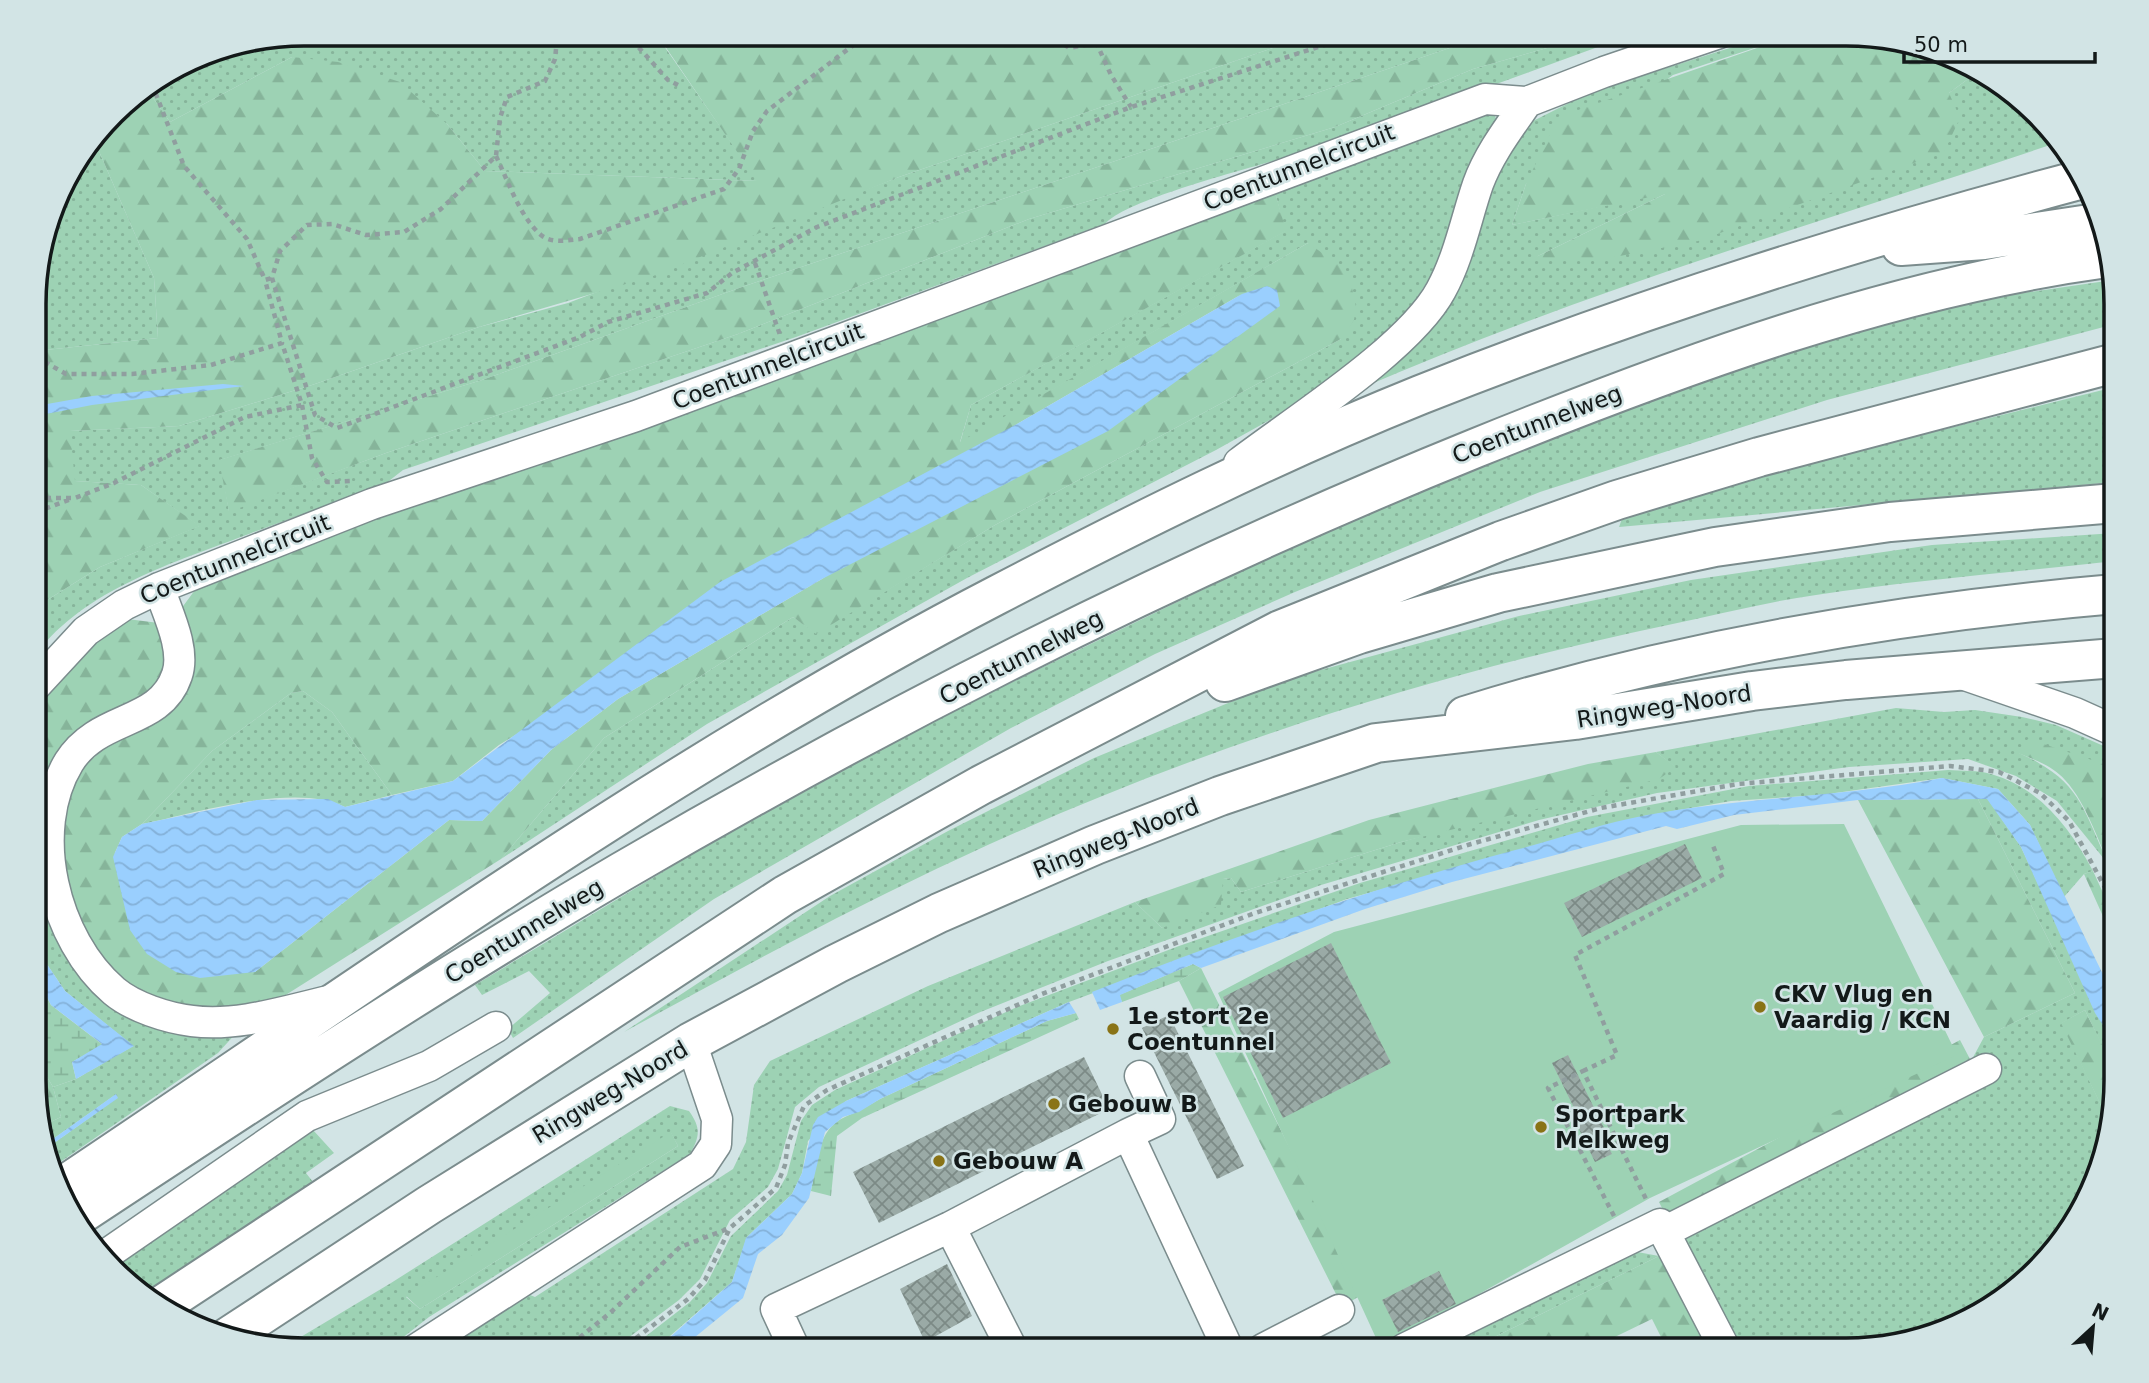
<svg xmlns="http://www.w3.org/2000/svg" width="2149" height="1383" viewBox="0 0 2149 1383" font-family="'DejaVu Sans',sans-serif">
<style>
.grass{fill:url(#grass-dots);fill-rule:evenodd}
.forest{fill:url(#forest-firs);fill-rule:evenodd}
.wetland{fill:url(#wetland-marsh)}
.garden{fill:#9dd2b4}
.water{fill:url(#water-waves)}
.building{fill:url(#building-cross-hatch)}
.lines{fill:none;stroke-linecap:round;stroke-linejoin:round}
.minor-casing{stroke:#7b8c8d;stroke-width:33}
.highway-casing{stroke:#7b8c8d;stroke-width:42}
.path{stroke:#909e9f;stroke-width:4.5;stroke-dasharray:5 5;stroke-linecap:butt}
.minor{stroke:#fff;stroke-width:30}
.highway{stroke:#fff;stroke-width:38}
.poi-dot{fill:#897316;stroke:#d2e4e5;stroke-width:2.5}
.labels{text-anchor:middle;stroke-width:5;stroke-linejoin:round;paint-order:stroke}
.street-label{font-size:23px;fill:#131919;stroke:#d2e4e5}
.poi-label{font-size:23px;font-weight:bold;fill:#131919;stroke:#d2e4e5;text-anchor:start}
.rim{fill:none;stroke:#131919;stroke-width:3.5}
</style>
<defs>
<pattern id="grass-dots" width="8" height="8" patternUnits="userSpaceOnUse" patternTransform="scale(1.75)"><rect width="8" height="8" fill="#9dd2b4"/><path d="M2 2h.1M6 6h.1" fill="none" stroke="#86b49a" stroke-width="1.8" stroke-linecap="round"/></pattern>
<pattern id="forest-firs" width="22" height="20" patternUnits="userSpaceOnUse" patternTransform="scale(1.75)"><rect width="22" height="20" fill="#9dd2b4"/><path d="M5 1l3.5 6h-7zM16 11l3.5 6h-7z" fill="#86b49a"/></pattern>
<pattern id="wetland-marsh" width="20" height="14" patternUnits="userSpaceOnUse" patternTransform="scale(1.75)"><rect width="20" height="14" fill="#9dd2b4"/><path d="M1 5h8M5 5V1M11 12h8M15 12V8" fill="none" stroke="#86b49a"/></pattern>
<pattern id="water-waves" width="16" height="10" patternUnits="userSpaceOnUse" patternTransform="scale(1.75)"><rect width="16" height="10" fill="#9acffe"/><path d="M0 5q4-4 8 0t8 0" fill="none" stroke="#84b1d9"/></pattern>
<pattern id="building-cross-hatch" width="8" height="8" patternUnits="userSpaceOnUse" patternTransform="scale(1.75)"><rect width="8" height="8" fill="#9aaaa6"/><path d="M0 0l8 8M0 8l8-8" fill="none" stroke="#7c8a86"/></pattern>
</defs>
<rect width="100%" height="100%" fill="#d2e4e5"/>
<path class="grass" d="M304,33h351l103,148 -273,-10 -38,-47 -155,-67 -122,65 -24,-34 55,-34z
M1316,33h178l-752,254 -260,93 -262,80 9,51 157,-58 352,-119 291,-115 306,-92 138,-58 127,-36h36c-112,41 -224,83 -337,120 -39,13 -172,45 -194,71l-309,113 -393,133 -18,14c-45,17 -91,33 -136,50 -74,28 -164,55 -213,120v-47l64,-40 99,-41 -58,-41 -67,-4 -5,-50 110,-5 133,-41 167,-58 89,-24 331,-126z
M1777,33h23l-127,42 -147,109 -14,41 157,-33 -133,65 413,-164 30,-22 17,8 60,64c-234,79 -472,148 -699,247l112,-136 34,-94 22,-35 66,-33z
M1491,107l6,14 -37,79 -25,69 -30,48 -42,39 -70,51 -77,43 -249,128 -260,146 -206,135 103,-121 189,-121 23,16 179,-108 346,-186 -33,-96 -348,200 11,-38 314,-174 -10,-39z
M100,133l-5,9 59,136 4,60 -122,13v-82l25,-85z
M2113,280l2,44 -288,76 -287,92 -245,100 -140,62 -144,74 -297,171 -201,139 -5,-9 42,-36 -21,-22 -47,24 -7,-10 229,-138 234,-129 365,-177 247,-103 217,-81 193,-55z
M2115,387v95l-496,45 7,-19z
M2115,533v28c-99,11 -200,19 -299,34 -50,7 -99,20 -148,30 -243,51 -481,127 -706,232 -115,53 -226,114 -338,175l206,-136 118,-65 146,-73 190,-78 235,-64 172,-36 241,-35z
M303,691l29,21 60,83 -47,12c-49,-25 -150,6 -203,17l70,-73 79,-58z
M1896,708l48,4 31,-2 47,7 34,8 59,26v24l-11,-11 -85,-11c62,28 63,54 90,112l-52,-64 -41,-25 -48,-17 -119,8 -192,26 -118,27 -218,65 -213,76 -130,52 -159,74 -24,20 -17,62 -10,18 -38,33 -30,59 -21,21 -67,50h-170l78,-59 15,6 198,-128 13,-27 8,-57 16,-24 158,-75 207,-84 27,26 61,-49 8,-1 10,14 160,-50 274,-75 -19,-15z
M56,769l182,262 -20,22 -165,114 -6,-19 49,-35 19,-18 -69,49 -6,-17 21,-10 -8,-30 23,-8 57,-33 -68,-55 -29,-43v-171z
M1948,770c13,1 30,0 43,4 49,14 79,54 102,97l-9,3 -20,23 -34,-72 -32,-36 -56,-11 -121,17 -90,6 -86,15 -298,83 -278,103 -223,99 -38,40 -6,32 -10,21 -45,43 -15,45 -78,68h-26l62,-48 17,-19 24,-47 47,-45 9,-16 14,-54 11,-16 23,-15 182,-83 162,-61 181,-63 227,-66 162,-31z
M1978,799h10l33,48 94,202v24l-30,-63 -23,13 48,101 -9,42 -31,64 -90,84 -118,35h-131l-62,-127 302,-161 13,-24 91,-44z
M670,1106l19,5c12,17 11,25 1,43l-261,163 -42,33h-83l-20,-3 107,-64zM671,1133l7,13 -258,163 -14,-12z
M313,1130l21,23 -28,20 7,9 -170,111 -27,-29z
M1621,1249l38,7 -189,93h-53z"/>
<path class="forest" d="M656,33h660l-417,144 -246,99 -174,51 -167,58 -133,41 -109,5 5,50 66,4 59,41 -100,41 -64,40v-256l122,-13 -4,-60 -59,-136 30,-41 21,-13 24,34 122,-65 46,5 62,20 47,42 38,47 272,10z
M1494,33h106l-127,36 -138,58 -306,92 -291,115 -352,119 -157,59 -10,-52 263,-80 260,-93z
M1800,33h46l86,14 47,24 -30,22 11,25 -16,34 -246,89 -94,18 -70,-1 131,-64 -153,31 14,-41 32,-67z
M1275,192l11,39 -315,174 -11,37 348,-199 37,26 7,19 4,19 -2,13 -13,19 -346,186 -179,109 -23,-17 -189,121 -103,121 -228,144 -40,7 -68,-6 -51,-23 -41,-58 -14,-92 16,-56 38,-35 58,-29 13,-21 -6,-77 17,-23 123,-50zM1242,294l-420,285 -204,120 -67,51 -69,71 -33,-1 -194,152 -125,-42 -17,-73 9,-20 20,-13 70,-73 79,-58 12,-2 29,21 60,83 61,-14 46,-36 518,-321z
M127,619l32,4 7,41 -4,18 -106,87 -20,8v-68l38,-48z
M2028,739l76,25 11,11v103c-14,-29 -28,-75 -50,-98 -12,-14 -30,-20 -47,-27z
M1656,752l20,15 -17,12 -258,63 -160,50 -10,-14 -8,1 -2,26 -59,23 -27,-26 234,-82 219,-56z
M1978,799l97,194 -91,44 -126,-237z
M2093,871l22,48v24l-31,-69z
M1201,968l161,327 -20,11 -163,-325z
M2085,1010c23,49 36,58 25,114l-49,-101z
M1960,1040l11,21 -302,161 -10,-20z
M36,1058l17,29 8,30 -21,10 -4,-13z
M1659,1256l20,14 38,79h-50l-15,-30 -62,30h-120z"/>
<path class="wetland" d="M1193,964l8,4 -22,13 -57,21 -3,-7z
M36,976l15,29 52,40 -31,17 4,17 -23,8 -17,-29z
M1076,1013l3,6 -217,99 -25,18 -6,60 -20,-5c6,-27 6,-62 34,-74 13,-6 23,-11 35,-18l167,-78z"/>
<path class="garden" d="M1844,824l113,231 -307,143 -269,151 -163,-356 116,-61 407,-107z
M671,1132l7,14 -258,163 -14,-13z"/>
<path class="water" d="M1267,286l10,4 3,16 -172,125 -286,148 -204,120 -67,51 -69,71 -33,-1 -194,152 -55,6 -24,-6 -29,-18 -17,-24 -17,-73 9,-20 20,-13 115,-24 71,-1 17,8 108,-26 267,-199 297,-158 225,-130z
M223,384l21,2 -152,19 -56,11v-10l56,-10z
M1942,778l56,11 32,36 85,174v45l-20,-31 -74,-166 -34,-48 -129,1 -124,15 -57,14 -11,-3 -214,56 -87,27 -164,59 -8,-4 -73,31 2,7 -22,8 -8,-18c140,-56 282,-104 427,-143 42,-11 85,-26 128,-34 98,-18 197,-18 295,-37z
M36,948l29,43 69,55 -58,33 -4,-17 30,-18 -51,-39 -15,-29z
M1069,1002l7,11 -29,8 -167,78 -21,13 -16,5 -18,15 -16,66 -27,37 -24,19 -15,44 -54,44 -1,8h-39l20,-12 63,-56 14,-44 46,-44 10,-21 11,-48 5,-8 28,-16z
M116,1094l2,4 -71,50 -1,-4z"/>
<path class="building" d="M1685,844l17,34 -120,59 -18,-34z
M1331,943l60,120 -108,55 -60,-121z
M1169,1015l75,151 -27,13 -75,-151z
M1568,1055l43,87 -4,2 5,10 -17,8 -19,-39 4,-3 -28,-57z
M1084,1057l25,52 -230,114 -26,-51z
M947,1264l25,52 -47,26 -25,-53z
M1439,1271l17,33 -58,28 -16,-32z"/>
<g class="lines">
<g class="minor-casing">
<path id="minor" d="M1239,463c55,-42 171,-115 202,-173 18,-33 25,-71 37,-106 11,-30 31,-56 49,-82
M159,588c8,24 27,61 18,87 -17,51 -78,39 -108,87 -42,69 -15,178 45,229 19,16 53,27 78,30 45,6 93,-10 137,-20
M1962,674l113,39 40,18
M36,685l50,-54 38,-26 35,-17 213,-84 264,-88 849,-317 42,3 77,-30 115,-39
M1140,1076l20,43 -32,15 100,215
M950,1227l62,122
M1664,1232l322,-163
M107,1254l200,-138 122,-50 67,-39
M1263,1349l76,-39
M1404,1349l256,-125 65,125
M415,1350l287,-185 14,-21 1,-25 -26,-77
M795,1350l-19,-41 174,-82 178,-93"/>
</g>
<g class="highway-casing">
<path id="highway" d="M1901,246l83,-6 112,-17
M1225,682l134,-48 139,-41 217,-46 175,-25 225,-19
M1465,716c212,-66 429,-103 650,-122
M60,1188c307,-205 609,-423 937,-593 138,-72 279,-142 423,-200 216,-86 438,-156 663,-216
M74,1219c180,-119 361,-238 547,-347 274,-160 561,-305 855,-424 203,-82 413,-160 631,-190
M159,1307l626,-412 196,-110 299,-155 221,-89 116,-41 142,-43 356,-94
M228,1337l201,-132 262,-163 145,-78 103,-51 156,-68 125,-49 156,-53 199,-23 177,-29 94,-11 269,-22"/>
</g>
<path class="path" d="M565,33l-8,6 -2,20 -10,22 -38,16 -7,21 -4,38 -55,53 -37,23 -38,3 -34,-11 -25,1 -27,26 -8,27 43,137 22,13 243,-91 28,-15 99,-29 25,-20 85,-46 314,-120 231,-74
M618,33l14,7 17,-3 1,-4
M861,33l3,4 5,-4
M1048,33l21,15 84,-15
M632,40l36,40 10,5
M1096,42l15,33 20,32
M152,84l32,82 63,73 18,41 7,-2
M496,156c12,25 24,61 45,79 11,9 27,5 39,4l144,-50 15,-20 14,-38 14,-20 97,-74
M755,263l25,72
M36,357l30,17h66l79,-9 71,-22 -17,-63
M302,405l10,53 15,24 25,-1
M36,498h39l39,-15 131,-66 57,-12 -20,-62
M36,512l35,-13
M1583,1071l34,-16 -42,-100 149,-81 -12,-31
M1614,1216l-66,-128 35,-17 64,130
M564,1350l46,-37 70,-66 50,-19
M620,1350l68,-51 17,-19 25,-52 46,-40 9,-23 3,-22 16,-37 23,-16 215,-96 213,-81 216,-69 130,-36 137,-24 212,-18 49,6 41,21 29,28 46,85"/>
<use href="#minor" class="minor"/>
<use href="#highway" class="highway"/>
</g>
<g class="poi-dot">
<circle cx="1760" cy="1007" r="7"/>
<circle cx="1113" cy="1029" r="7"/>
<circle cx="1054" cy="1104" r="7"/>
<circle cx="1541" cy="1127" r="7"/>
<circle cx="939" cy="1161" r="7"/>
</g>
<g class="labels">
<g class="street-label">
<text transform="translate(1299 167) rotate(-21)" y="8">Coentunnelcircuit</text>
<text transform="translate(768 366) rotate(-21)" y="8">Coentunnelcircuit</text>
<text transform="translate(1537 424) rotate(-21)" y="8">Coentunnelweg</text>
<text transform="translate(235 559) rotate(-22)" y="8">Coentunnelcircuit</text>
<text transform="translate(1021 657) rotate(-27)" y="8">Coentunnelweg</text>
<text transform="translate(1664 706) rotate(-9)" y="8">Ringweg-Noord</text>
<text transform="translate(1116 838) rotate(-22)" y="8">Ringweg-Noord</text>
<text transform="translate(524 931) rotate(-31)" y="8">Coentunnelweg</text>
<text transform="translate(610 1092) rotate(-31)" y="8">Ringweg-Noord</text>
</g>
<g class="poi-label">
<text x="1774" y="1002">CKV Vlug en<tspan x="1774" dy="26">Vaardig / KCN</tspan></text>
<text x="1127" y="1024">1e stort 2e<tspan x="1127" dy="26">Coentunnel</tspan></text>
<text x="1068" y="1112">Gebouw B</text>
<text x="1555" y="1122">Sportpark<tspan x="1555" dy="26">Melkweg</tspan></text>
<text x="953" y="1169">Gebouw A</text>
</g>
</g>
<path d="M0 0H2149V1383H0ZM304 46H1846A258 258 0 0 1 2104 304V1080A258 258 0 0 1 1846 1338H304A258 258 0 0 1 46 1080V304A258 258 0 0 1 304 46Z" fill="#d2e4e5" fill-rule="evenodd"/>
<path class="rim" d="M304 46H1846A258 258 0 0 1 2104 304V1080A258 258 0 0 1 1846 1338H304A258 258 0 0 1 46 1080V304A258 258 0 0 1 304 46Z"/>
<g transform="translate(2093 1327) rotate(26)" stroke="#d2e4e5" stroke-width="5" paint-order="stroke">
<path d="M0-5L12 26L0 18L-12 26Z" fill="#131919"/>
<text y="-10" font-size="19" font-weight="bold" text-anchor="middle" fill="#131919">N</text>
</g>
<path d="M1904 52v10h191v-10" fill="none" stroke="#131919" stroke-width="3.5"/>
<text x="1914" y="52" font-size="21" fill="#131919" stroke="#d2e4e5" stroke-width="5" paint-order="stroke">50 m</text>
</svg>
